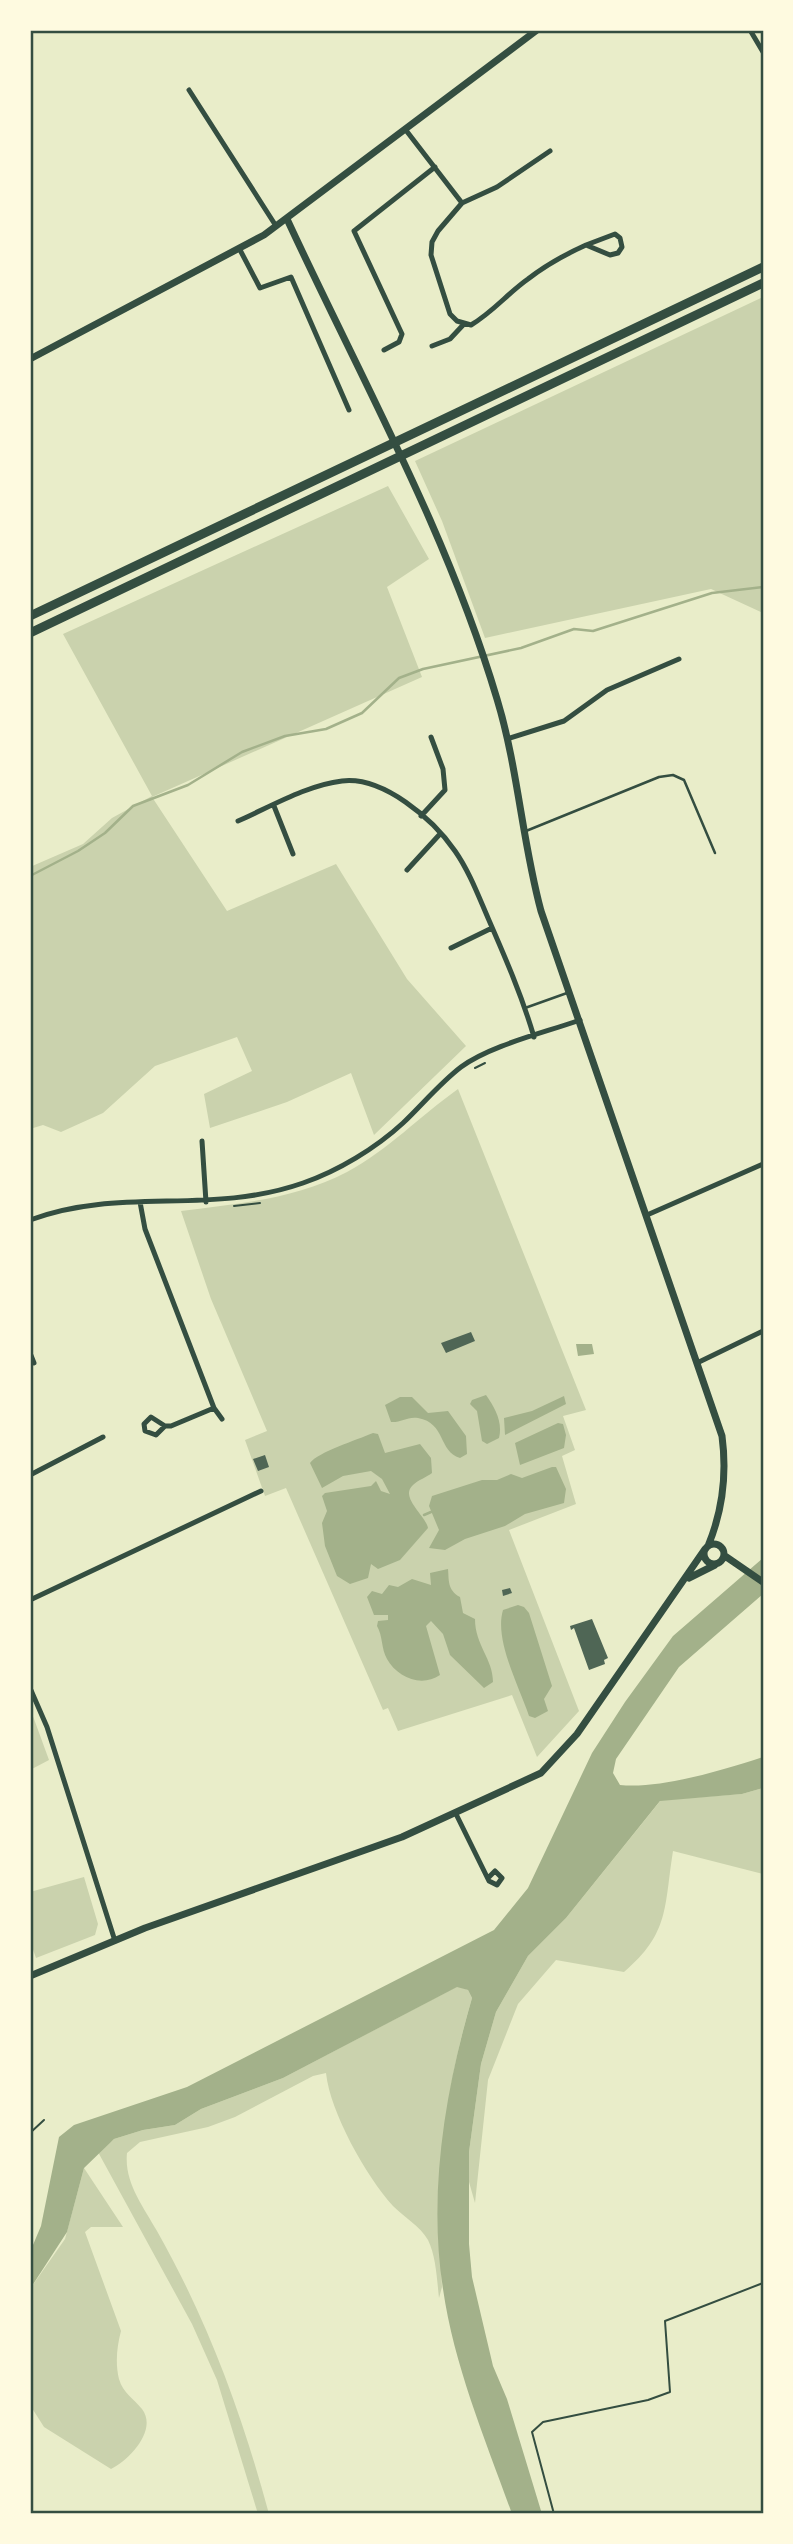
<svg xmlns="http://www.w3.org/2000/svg" width="793" height="2544" viewBox="0 0 793 2544" font-family="'IBM Plex Serif',serif">
<style>
.green{fill:#cad2ad}
.water{fill:#a3b18a}
.lines{fill:none;stroke-linecap:round;stroke-linejoin:round}
.stream{stroke:#a3b18a;stroke-width:2.5}
.building{fill:#4f6655}
.path{stroke:#344e41;stroke-width:2}
.service{stroke:#344e41;stroke-width:2.5}
.minor{stroke:#344e41;stroke-width:5}
.tertiary{stroke:#344e41;stroke-width:7}
.trunk{stroke:#344e41;stroke-width:9}
.neatline{fill:none;stroke:#344e41;stroke-width:2.5}
</style>
<rect width="100%" height="100%" fill="#e9edc9"/>
<path class="green" d="M763,297v316l-52,-24 -226,49 -43,-117 -27,-60z
M388,486l41,73 -42,28 35,90 -270,120 75,114 109,-47 71,115 59,67 -92,89 -23,-62 -64,29 -77,26 -6,-34 48,-23 -15,-34 -82,29 -52,47 -42,19 -18,-7 -13,4v-262l53,-23 29,-26 40,-22 -89,-162z
M458,1089l128,321 -23,6 12,34 -13,6 14,48 -67,26 70,181 -42,46 -25,-62 -114,36 -10,-23 -5,2 -97,-222 -21,8 -20,-56 22,-9 -56,-132 -30,-88c56,-7 114,-12 166,-39 41,-22 73,-56 111,-83z
M30,1708l19,52 -19,10z
M763,1788v86l-90,-23c-9,56 -3,82 -49,121l-68,-12 -38,44 -30,76 -13,123 -6,-21v-30l12,-88 15,-52 32,-56 38,-38 95,-118 81,-6z
M84,1877l14,47 -3,11 -59,23 -6,-17v-49z
M458,1986l10,4 4,8c-30,101 -35,184 -30,289l-3,11c-2,-18 -3,-42 -11,-58 -8,-14 -24,-23 -35,-34 -27,-30 -63,-94 -67,-133l-13,3 -78,41 -27,10 -68,15 -13,11c-3,29 16,53 30,78 51,90 85,183 112,283h-11l-41,-134 -25,-56 -94,-172 16,-13 29,-9 32,-5 26,-16 82,-31z
M84,2168l39,59h-32l-6,5 36,99c-4,15 -6,32 -2,48 4,14 15,20 23,30 16,21 -13,51 -31,60l-67,-42 -14,-22v-116l35,-50z"/>
<path class="water" d="M592,1344l2,10 -16,2 -2,-12z
M486,1395c9,13 17,27 13,43l-12,6 -5,-3 -5,-30 -7,-7 2,-4z
M564,1396l2,8 -61,31 -1,-17 28,-7z
M400,1397h12l16,16 20,-2 18,25 1,18 -7,4c-22,-7 -14,-35 -42,-40 -10,-2 -18,5 -27,4l-6,-17z
M558,1423l5,1 3,11 -2,13 -44,17 -5,-22z
M373,1433l5,1 7,19 35,-9 11,14 1,15c-5,4 -14,7 -19,12 -14,12 13,31 15,43l-28,32 -22,9 -7,-5 -3,14 -18,6 -13,-8 -12,-30 -3,-23 5,-12 -5,-15 3,-3 46,-7 5,-5 5,10 9,3 -8,-15 -11,-8 -28,5 -21,12 -12,-25c8,-11 47,-23 63,-30z
M552,1467h4l10,22 -2,14 -39,11 -20,12 -40,13 -20,11 -16,-2 10,-18 -10,-24 3,-10 50,-16h15l14,-6 11,4z
M763,1558v36l-84,73 -63,92 -3,14 7,12c42,4 103,-15 143,-28v31l-21,6 -82,7 -94,117 -38,38 -32,56 -15,52 -12,88v92l3,33 21,89 14,33 35,115h-30c-26,-73 -58,-148 -69,-225 -15,-96 2,-198 29,-291l-4,-8 -11,-3 -174,91 -82,31 -26,16 -32,5 -29,9 -30,29 -17,64 -37,57v-37l11,-26 18,-89 15,-12 113,-38 307,-157 34,-42 64,-135 33,-51 48,-66z
M448,1569c1,10 -1,21 12,28l3,16 12,6c0,26 18,40 18,63l-9,6 -34,-33 -7,-21 -12,-13 -5,5 14,49c-19,13 -43,2 -53,-16 -6,-10 -4,-23 -10,-33l1,-5 10,-1v-5h-14l-7,-18 5,-6 10,3 7,-9 9,2 14,-8 19,6 -1,-12z
M518,1605l6,2 5,6 23,73 -8,13 4,12 -13,7 -6,-2c-10,-30 -35,-76 -26,-106z"/>
<g class="lines">
<path class="stream" d="M30,876l48,-25 27,-18 28,-27 55,-21 54,-33 43,-16 41,-7 36,-16 37,-35 24,-9 98,-21 53,-19 19,2 119,-38 51,-6
M424,1515l7,-3"/>
</g>
<path class="building" d="M471,1332l4,9 -29,12 -5,-10z
M265,1455l4,12 -11,4 -5,-12z
M510,1588l2,5 -9,3 -1,-6z
M592,1619l16,39 -4,2 1,4 -16,6 -15,-42 -3,2 -1,-4z"/>
<g class="lines">
<path class="path" d="M475,1068l10,-5
M234,1206l26,-3
M30,2133l14,-13
M554,2514l-22,-82 11,-10 105,-22 22,-8 -5,-71 98,-38"/>
<path class="service" d="M526,831l133,-54 14,-2 11,5 31,73
M525,1008l42,-15"/>
<path class="minor" d="M750,30l13,22
M189,90l87,136
M405,129l57,74
M550,151l-53,36 -35,16 -24,28 -6,11 -1,13 19,59 7,7 14,4c22,-13 37,-32 57,-46 18,-14 38,-25 58,-34l24,10 8,-2 4,-6 -2,-9 -5,-4 -29,11
M239,248l21,40 31,-11 58,133
M432,346l18,-7 14,-15
M384,350l15,-8 3,-8 -48,-103 81,-64
M507,739l57,-18 43,-31 72,-31
M274,806l19,48
M421,816l24,-26 -2,-21 -12,-32
M238,821c32,-14 69,-36 104,-40 41,-5 91,38 113,70 14,20 23,44 33,67 17,39 34,78 46,119
M407,870l33,-36
M451,948l41,-20
M202,1141l4,61
M140,1202l5,27 69,179 -43,18h-6l-14,-9 -7,7 1,7 11,4 9,-9
M647,1215l116,-51
M30,1220c91,-34 179,-4 273,-37 35,-12 73,-35 100,-60 19,-18 37,-40 58,-56 30,-22 83,-34 119,-47
M30,1353l4,10
M699,1362l64,-31
M214,1408l8,11
M30,1475l73,-38
M30,1600l231,-109
M30,1688l17,39 68,214
M456,1814l33,67 8,4 5,-7 -7,-7 -7,7"/>
<path class="tertiary" d="M287,219c73,158 160,312 210,480 21,69 25,142 44,212l181,525c5,38 1,74 -14,110
M30,359l234,-124 273,-205
M704 1554a10 10 0 1 1 20 0a10 10 0 1 1-20 0Z
M725,1556l38,26
M689,1578l26,-13
M30,1976l115,-48 257,-91 139,-64 36,-39 128,-185"/>
<path class="trunk" d="M30,616l733,-349
M30,633l733,-350"/>
</g>
<rect width="793" height="2544" fill="none" stroke="#fefae0" stroke-width="63"/>
<rect x="32" y="32" width="730" height="2480" class="neatline"/>
</svg>
